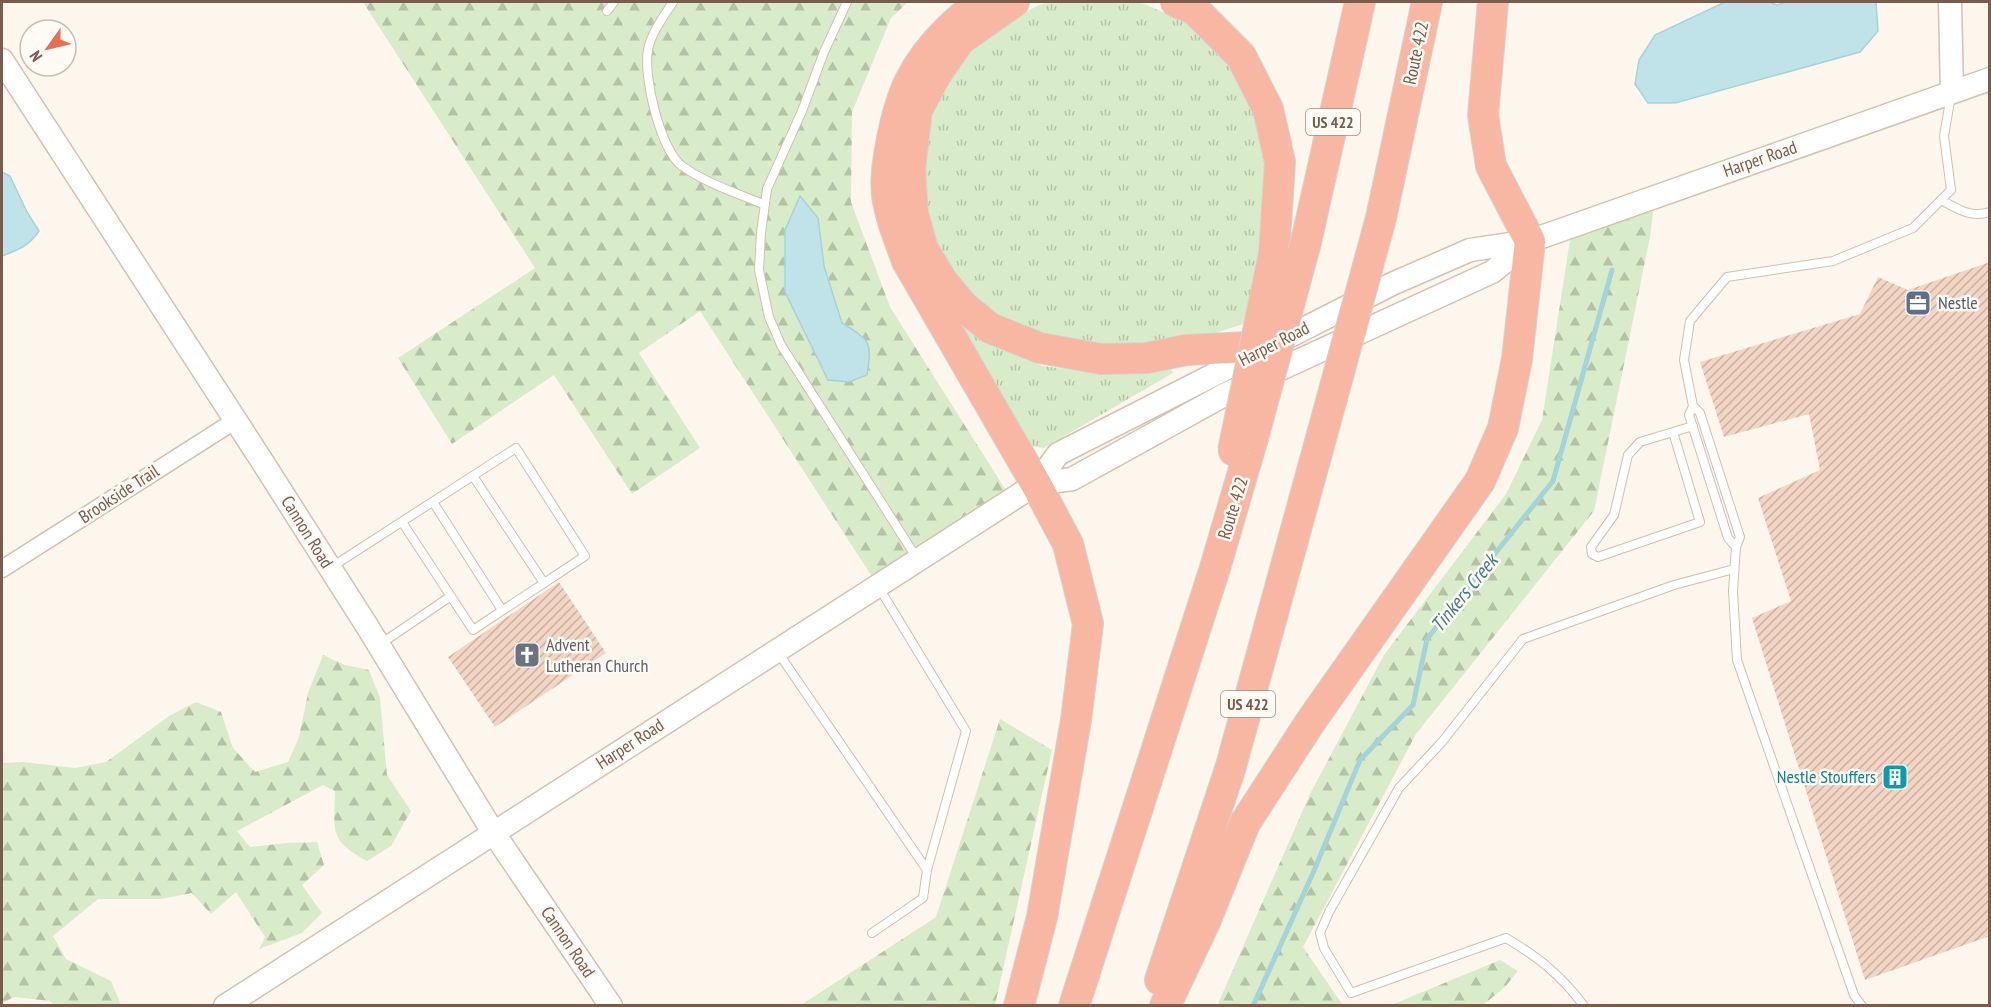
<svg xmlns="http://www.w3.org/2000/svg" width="1991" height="1007" viewBox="0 0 1991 1007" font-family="'PT Sans Narrow',sans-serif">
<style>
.grass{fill:url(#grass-tufts)}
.forest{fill:url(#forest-firs)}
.water{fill:#bfe3e8;stroke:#a5d3da;stroke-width:1.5}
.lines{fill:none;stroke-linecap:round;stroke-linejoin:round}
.stream{stroke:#a5d3da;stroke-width:5}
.building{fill:url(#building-hatch)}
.lane-casing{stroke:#d1beb0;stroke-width:10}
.street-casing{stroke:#d1beb0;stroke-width:19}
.secondary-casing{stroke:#d6c0b0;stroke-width:25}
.highway-casing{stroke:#dad1cd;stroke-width:32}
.lane{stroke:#fff;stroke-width:8}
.street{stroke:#fff;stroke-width:16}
.secondary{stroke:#fff;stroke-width:22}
.highway{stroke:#f7b7a3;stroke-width:30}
.highway-bridge-casing{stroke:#dad1cd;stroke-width:32;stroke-linecap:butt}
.highway-bridge{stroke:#f7b7a3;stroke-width:30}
.labels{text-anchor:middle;stroke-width:5;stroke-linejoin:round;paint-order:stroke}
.shield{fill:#fffaf3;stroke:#a28b7f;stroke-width:1.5}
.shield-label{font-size:16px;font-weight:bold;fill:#7a5c4d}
.street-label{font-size:18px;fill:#7a5c4d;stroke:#fffaf3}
.service-label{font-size:18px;fill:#4e5e75;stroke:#fffaf3;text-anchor:start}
.worship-label{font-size:18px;fill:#5b616d;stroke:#fffaf3;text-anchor:start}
.culture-label{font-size:18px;fill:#0d838f;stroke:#fffaf3;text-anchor:end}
.water-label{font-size:20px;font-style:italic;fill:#437c86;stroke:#fffaf3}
</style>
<defs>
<pattern id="grass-tufts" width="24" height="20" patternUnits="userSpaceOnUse" patternTransform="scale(1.5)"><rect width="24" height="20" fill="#d8ecc9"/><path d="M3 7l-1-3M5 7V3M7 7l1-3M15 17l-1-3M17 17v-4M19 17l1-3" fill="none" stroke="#b4c2a5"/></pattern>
<pattern id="forest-firs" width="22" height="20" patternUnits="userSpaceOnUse" patternTransform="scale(1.5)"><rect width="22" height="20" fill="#d8ecc9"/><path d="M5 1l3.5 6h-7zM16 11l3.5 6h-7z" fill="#b4c2a5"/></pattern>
<pattern id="building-hatch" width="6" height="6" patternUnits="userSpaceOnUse" patternTransform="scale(1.5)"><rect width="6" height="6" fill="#f3d5c3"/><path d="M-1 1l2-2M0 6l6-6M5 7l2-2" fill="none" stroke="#cab0a1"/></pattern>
</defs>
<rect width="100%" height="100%" fill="#fdf6ec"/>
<path class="grass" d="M1055,2h79l11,2 41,19 43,35 30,59 10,62 -20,143 -58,19 -93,11 -105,-30 -64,-78 -12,-101 9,-32 38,-60 38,-28 40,-19z
M955,316l37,29 51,21 59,8 68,-10 3,9 -129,75 -14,-2z"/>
<path class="forest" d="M363,2h545l-17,16 -39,94 -1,90 39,105 122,193 -134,86 -178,-275 -61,42 61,95 -68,46 -78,-119 -102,69 -54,-86 137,-90z
M1655,197l-5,40 -56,274 -178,223 -113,213 39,57 49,1 109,-45 18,11 -13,16 -22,18 -266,1 93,-212 74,-139 122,-161 36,-74 30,-193z
M323,655l22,10 24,5 11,28 7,77 24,36 -20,35 -24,15c-38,-20 -33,-30 -32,-70l-12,-6 -86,46 13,16 37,-4 30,-1 7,23 -22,20 20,28 -20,20 -43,16 6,-12 -29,-45 -25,22 -19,-21 -31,6h-63l-45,37 13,23 45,22 10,24h-67l-4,-4 -36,-4 -12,6v-240l21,-1 52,6 31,-6 63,-46 27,-14 25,10 12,36 22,24 33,-10 11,-25 9,-44z
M1000,719l52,31 -57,255h-194l135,-88z"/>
<path class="water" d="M1725,2h44l8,3 9,-3h90l2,29 -18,21 -185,51h-27l-13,-19 4,-24 16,-25z
M2,172l8,4 17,36 12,19c-10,15 -21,19 -37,25z
M800,196l18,22 6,48 18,57c29,18 30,19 25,52l-18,7 -21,-2 -43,-88v-62z"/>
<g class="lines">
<path class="stream" d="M1253,1006l60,-133 47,-113 53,-55 14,-66 126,-158 59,-211"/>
</g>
<path class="building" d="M1990,262v674l-125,44 -113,-362 39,-17 -33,-103 62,-28 -11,-56 -85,23 -24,-75 160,-48 18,-37 30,13z
M559,582l47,71 -111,74 -47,-70z"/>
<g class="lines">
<g class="lane-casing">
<path id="lane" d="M673,2c-9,14 -22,31 -25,48 -5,26 12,99 34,116 25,18 55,27 83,39
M847,2l-23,50 -22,59 -35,78 -6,44 -2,37 10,47 12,28 137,215
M607,11l7,-9
M1941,200c17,9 29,18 49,12
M1693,406l7,7 40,124 -4,10 -8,-9 -39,-123 4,-9 -9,-46 6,-39 37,-44 106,-16 80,-33 38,-38 -7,-54 7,-41
M1673,432l27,90 -102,35 -6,-3 -1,-7 23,-32 14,-60 12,-13 53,-16
M473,476l71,107
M433,502l69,108
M1736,547l-3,44 4,69 117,335 8,11
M330,568l186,-120 69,108 -112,74 -71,-108
M379,645l72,-49
M777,651l150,219 39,-139 -88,-145
M872,933l51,-35 4,-28
M1584,1006c-23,-31 -46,-49 -78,-68l-155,55 -27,-45 -4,-15 9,-21 70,-124 43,-46 81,-103 151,-54 60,-16"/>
</g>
<g class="street-casing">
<path id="street" d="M2,569l234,-149"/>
</g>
<g class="secondary-casing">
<path id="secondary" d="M1950,2l2,90
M2,60l258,398 107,168 126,206 118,174
M1036,484l36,-5 154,-85 266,-122 38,-31
M225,1006l811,-522 22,-30 334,-170 78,-34 60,-9 460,-162"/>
</g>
<g class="highway-casing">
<path id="highway" d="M982,2c-12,7 -21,16 -32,26 -37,36 -50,66 -59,116 -3,17 -6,34 -4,51 3,23 12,44 20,66l129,223 32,60 20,80 -12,96 -34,197 -23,89
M1014,2l-54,38 -23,33 -20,37 -7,59 3,45 10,35 20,33 21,25 26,21 50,20 61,11 46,-1 39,-8 84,-4
M1176,2l18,7 47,47 27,53 12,53 -6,92
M1381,218l46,-216
M1306,242l54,-240
M1160,980l71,-214 101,-368
M1074,1006l141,-438 38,-130
M1165,1006l40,-84 40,-99 66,-102 169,-240 23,-53 14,-69 13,-118 -39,-75 -8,-51 10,-113"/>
</g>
<use href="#lane" class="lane"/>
<use href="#street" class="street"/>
<use href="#secondary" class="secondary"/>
<use href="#highway" class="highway"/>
<g class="highway-bridge-casing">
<path id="highway-bridge" d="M1332,398l49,-180
M1253,438l53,-196
M1233,451l41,-197"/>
</g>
<use href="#highway-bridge" class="highway-bridge"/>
</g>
<defs>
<g id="office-square" transform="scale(1.35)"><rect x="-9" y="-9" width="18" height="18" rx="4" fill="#5c6f8a" stroke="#fffaf3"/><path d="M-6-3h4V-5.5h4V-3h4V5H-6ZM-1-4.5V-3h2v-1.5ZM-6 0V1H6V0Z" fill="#fff"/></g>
<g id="church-square" transform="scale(1.35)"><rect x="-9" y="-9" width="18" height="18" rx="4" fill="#6b7280" stroke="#fffaf3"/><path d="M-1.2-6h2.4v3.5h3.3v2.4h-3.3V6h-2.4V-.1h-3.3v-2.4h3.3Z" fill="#fff"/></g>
<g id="building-square" transform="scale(1.35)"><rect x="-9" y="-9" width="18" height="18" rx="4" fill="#0f9aa8" stroke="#fffaf3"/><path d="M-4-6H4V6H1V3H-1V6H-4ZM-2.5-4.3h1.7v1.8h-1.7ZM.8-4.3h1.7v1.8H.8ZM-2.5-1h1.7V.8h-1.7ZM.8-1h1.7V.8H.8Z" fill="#fff"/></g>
</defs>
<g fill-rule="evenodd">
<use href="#office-square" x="1918" y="303"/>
<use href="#church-square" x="527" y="655"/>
<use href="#building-square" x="1895" y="777"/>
</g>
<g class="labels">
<g class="shield">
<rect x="1306" y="109" width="54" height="26" rx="4.5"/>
<rect x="1221" y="691" width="54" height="26" rx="4.5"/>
</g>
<g class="shield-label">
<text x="1333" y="128">US 422</text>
<text x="1248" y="710">US 422</text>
</g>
<g class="street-label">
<text transform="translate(1416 53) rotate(-78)" y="6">Route 422</text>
<text transform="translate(1760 159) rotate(-19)" y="6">Harper Road</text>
<text transform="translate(1274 344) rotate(-27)" y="6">Harper Road</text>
<text transform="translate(119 494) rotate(-33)" y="6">Brookside Trail</text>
<text transform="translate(1233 508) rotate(-73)" y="6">Route 422</text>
<text transform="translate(307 532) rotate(58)" y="6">Cannon Road</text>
<text transform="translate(630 744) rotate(-33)" y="6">Harper Road</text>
<text transform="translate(568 942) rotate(56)" y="6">Cannon Road</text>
</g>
<g class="service-label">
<text x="1938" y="309">Nestle</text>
</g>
<g class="worship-label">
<text x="546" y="651">Advent<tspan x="546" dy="21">Lutheran Church</tspan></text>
</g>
<g class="culture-label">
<text x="1876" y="783">Nestle Stouffers</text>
</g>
<g class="water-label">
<text transform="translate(1464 593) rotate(-51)" y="7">Tinkers Creek</text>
</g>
</g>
<rect width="1991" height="1007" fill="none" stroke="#7a5c4d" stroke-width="6"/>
<g transform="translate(48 48) rotate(236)"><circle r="28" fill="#fffaf3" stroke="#cabbb1" stroke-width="1.5"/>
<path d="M0-4.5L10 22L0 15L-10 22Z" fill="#e76f51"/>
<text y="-9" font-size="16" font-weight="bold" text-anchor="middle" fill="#7a5c4d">N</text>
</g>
</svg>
